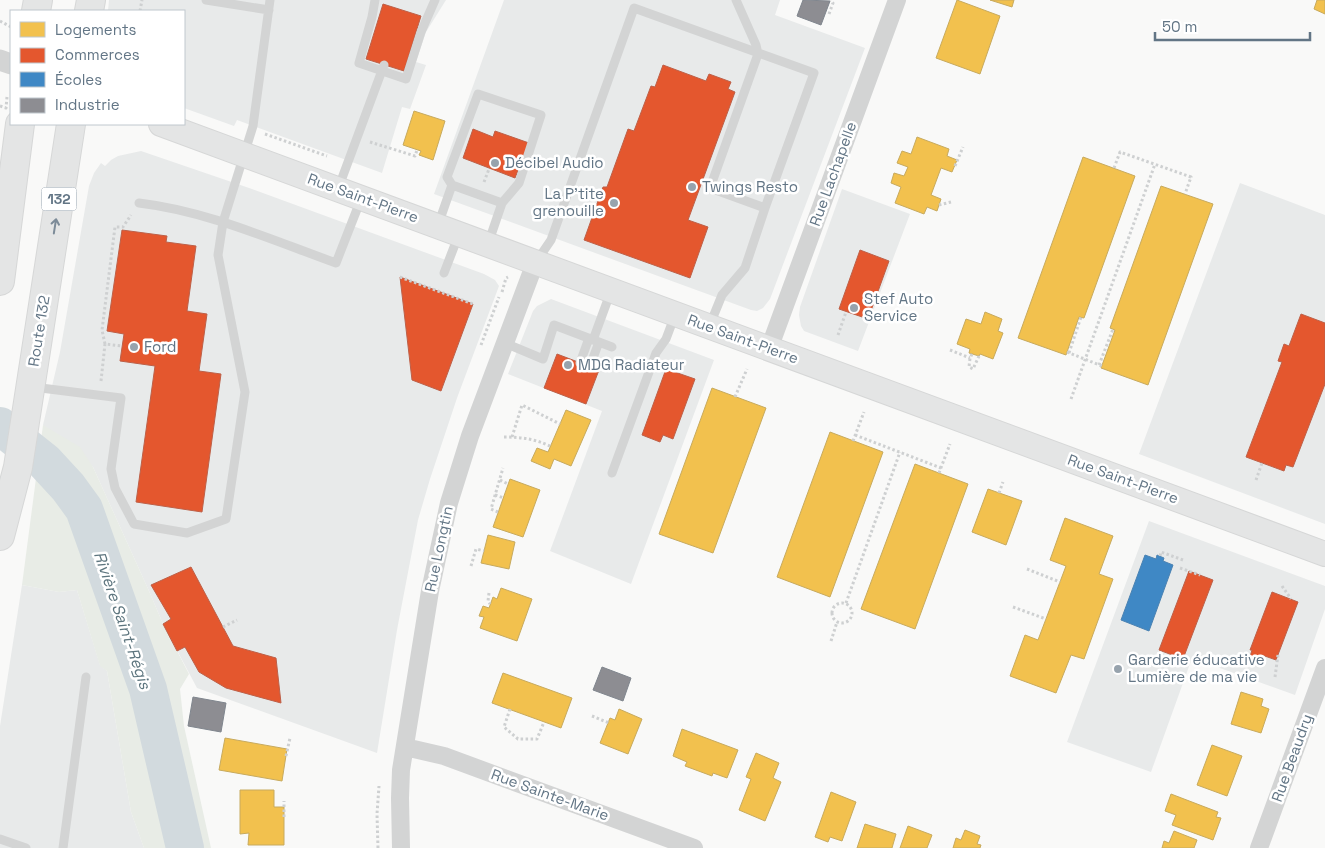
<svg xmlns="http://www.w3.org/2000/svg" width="1325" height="848" viewBox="0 0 1325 848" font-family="'Space Grotesk',sans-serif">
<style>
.built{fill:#e8eaea}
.green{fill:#e8ece6}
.homes{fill:#f2c14e;stroke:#c7aa5e}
.shops{fill:#e4572e;stroke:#bd6048}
.schools{fill:#3f88c5;stroke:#4a82b2}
.industry{fill:#8d8d92;stroke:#80868e}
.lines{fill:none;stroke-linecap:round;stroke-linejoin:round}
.river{stroke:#d2dade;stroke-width:38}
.secondary-casing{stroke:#d6d7d7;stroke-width:26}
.trunk-casing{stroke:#d6d7d7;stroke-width:30}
.path{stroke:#ced0d1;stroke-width:3;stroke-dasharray:2.5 2.5;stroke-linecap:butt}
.service{stroke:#d3d4d4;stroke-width:9}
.minor{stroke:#d3d4d4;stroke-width:18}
.tertiary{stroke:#d3d4d4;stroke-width:21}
.secondary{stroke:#e4e5e5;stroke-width:24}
.trunk{stroke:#e4e5e5;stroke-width:28}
.oneway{stroke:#7c8b98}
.poi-dot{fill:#97a3ad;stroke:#fff;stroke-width:2}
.labels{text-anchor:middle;stroke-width:5;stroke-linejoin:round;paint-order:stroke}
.shield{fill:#fff;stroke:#919eaa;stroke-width:1}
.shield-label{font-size:14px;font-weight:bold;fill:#627585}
.poi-label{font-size:15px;fill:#627585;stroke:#fff;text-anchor:start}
.street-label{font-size:15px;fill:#627585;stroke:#fff}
.water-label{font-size:16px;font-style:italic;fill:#5d757e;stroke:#fff}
</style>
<rect width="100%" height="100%" fill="#f9f9f8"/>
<path class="built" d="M109,0h337l-20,32 -10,30 10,3 -16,44 -8,-2 -20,66 -145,-53 -3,6 -50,-18v-97h-76z
M504,0h276l-5,15 90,33 -95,251 -7,9 -6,3 -6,-1 -317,-116z
M141,151l111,38 232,85 11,6 4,6 -42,112 -27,81 -12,41 -21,110 -20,123 -180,-65 -34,-64 -14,-33 -56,-124 -50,-42 17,-73 29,-166 5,-13 7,-10 4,3 6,-6 7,-4z
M1240,183l85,32v309l-186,-70z
M842,189l68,25 -52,137 -54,-20 -3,-5 -2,-11 1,-8z
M551,299l163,61 -83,224 -81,-33 52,-140 -94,-37 25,-63 4,-5z
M1149,521l176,65v23l-30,86 -103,-37 -41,114 -84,-30z
M22,585l37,7 18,-2 23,75 7,6 24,141 13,36h-144v-122z"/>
<path class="green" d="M43,425l37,22 13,20 56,124 14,33 26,50 -9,15 4,37 27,122h-67l-13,-36 -24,-141 -7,-5 -23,-76 -18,2 -37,-7z"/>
<path class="homes" d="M957,0l43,16 -20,58 -44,-16z
M990,0h24l-2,7z
M1317,0h8v14l-11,-5z
M414,111l31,10 -12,39 -14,-5 2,-4 -18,-6z
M917,137l32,12 -2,7 10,4 -5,12 -11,-4 -10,27 10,4 -4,12 -10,-4 -3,7 -29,-11 6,-16 -10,-4 3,-10 10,3 4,-9 -11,-4 5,-12 9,3z
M1083,157l52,19 -51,142 -5,-1 -13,38 -48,-17z
M1161,186l52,18 -65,181 -47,-17 14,-38 -5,-2z
M985,312l17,7 -4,12 5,2 -10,26 -13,-5 -1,2 -10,-3 1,-4 -13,-5 9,-25 15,5z
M712,388l54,20 -53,145 -54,-19z
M566,410l25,10 -20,46 -17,-7 -4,10 -19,-8 6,-13 11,4z
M830,432l53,20 -53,145 -53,-20z
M915,464l53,20 -53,145 -54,-20z
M510,479l30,11 -17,47 -30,-10z
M988,489l34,12 -16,44 -34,-13z
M1065,518l48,18 -14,38 14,5 -29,80 -13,-4 -15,38 -46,-17 15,-41 13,5 28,-74 -16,-6z
M488,535l27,7 -6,27 -28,-6z
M501,588l31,11 -15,42 -37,-13 4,-11 -5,-1 4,-10 6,2 4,-11 4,2z
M503,673l69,25 -11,30 -69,-25z
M1241,692l22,7 -2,7 8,3 -8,24 -30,-9z
M619,709l23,10 -14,35 -28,-11 10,-25 5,2z
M682,729l56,21 -11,28 -14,-5 -1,3 -27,-10 2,-4 -14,-6z
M225,738l62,11 -5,32 -63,-11z
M1212,745l30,11 -15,40 -30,-11z
M756,753l23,10 -6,15 8,4 -16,39 -26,-11 12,-31 -5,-2z
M240,790h34v17h10v38h-36l1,-12 -9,1z
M831,792l25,10 -14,39 -12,-4 -2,5 -13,-5z
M1171,794l47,18 -2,5 5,1 -8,22 -41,-15 4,-10 -11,-4z
M865,824l31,10 -4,14h-35z
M908,826l24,9 -5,13h-27z
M965,830l15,6 -3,8 4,1 -1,3h-27l3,-10 5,2z
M1174,831l23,9 -3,8h-32l2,-7 5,2z"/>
<path class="shops" d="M383,4l38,12 -17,55 -38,-12z
M663,65l43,16 3,-7 22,8 -3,7 7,3 -47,128 20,7 -18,51 -106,-38 19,-53h4l21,-58 6,2 17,-45 4,1z
M473,129l20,8 2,-6 34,12 -14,35 -52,-20z
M122,230l45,6 -1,6 30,4 -9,65 20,3 -8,57 22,3 -19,138 -66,-10 19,-136 -35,-5 4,-27 -17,-3z
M860,250l29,11 -21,58 -29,-10z
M400,277l73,27 -32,87 -29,-11z
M1301,314l24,9v61l-32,83 -7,-2 -2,6 -38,-14 36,-95 -4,-1 6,-17 5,2z
M557,354l42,16 -13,34 -42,-16z
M666,369l29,10 -22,60 -10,-4 -3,7 -18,-7z
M191,567l42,79 43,12 5,45 -55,-15 -27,-16 -14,-25 -8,4 -14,-27 8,-5 -20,-34z
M1189,571l24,9 -30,79 -24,-9z
M1272,592l26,10 -22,58 -14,-5 -3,9 -10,-4 3,-10h-2z"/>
<path class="schools" d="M1145,555l11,4 1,-4 7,3 -1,3 10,4 -24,66 -28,-11z"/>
<path class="industry" d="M803,0l27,1 -9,24 -24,-9z
M602,667l29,11 -8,23 -30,-11z
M193,697l33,6 -5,29 -33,-6z"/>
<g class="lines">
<path class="river" d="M0,426l44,35 24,26 16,22 64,180 37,159"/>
<g class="secondary-casing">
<path id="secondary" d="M161,124l1164,430"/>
</g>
<g class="trunk-casing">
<path id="trunk" d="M36,11l2,-11
M89,11l2,-11
M0,281l20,-157
M0,536l18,-69 53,-343"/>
</g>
<path class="path" d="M140,11l2,-11
M829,14l4,-11 -2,-3
M0,21l11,6
M0,106l6,2 1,-11
M265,134l62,22
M370,142l45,14 2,-6
M955,166l8,-19
M1114,168l6,-16 71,25 -6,17
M484,182l5,-13
M583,192l16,6
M939,205l12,-3
M400,277l73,27
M502,292l4,-14 2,-1
M838,335l8,-23
M105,344l-3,-14 13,-103h8l8,-12
M481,345l18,-48
M950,350l20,8
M1067,352l35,14
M1069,353l12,-36
M972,354l-2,4 -1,9 4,2 6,-13
M1099,365l14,-36
M101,381l4,-37 17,2
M735,397l12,-28
M1071,399l84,-235
M855,435l86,33
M504,437c17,0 31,2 46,9
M512,437l10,-32 38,19
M853,441l11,-29
M939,473l11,-29
M500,480l8,4
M1256,480l6,-17
M999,493l4,-11
M495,495l9,3
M498,512l-7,-3 12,-41
M1160,556l1,-4 22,8
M471,566l5,-17 8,2
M1180,568l20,7
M1027,569l33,13
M1282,586l9,13
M489,593l-1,8 2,3
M832 613a10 10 0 1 1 20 0a10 10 0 1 1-20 0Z
M846,603l54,-151
M1013,607l33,12
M223,627l14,-7
M831,641l6,-19
M1275,677l3,-22
M510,709l-6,18 14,12h19l7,-17
M592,716l17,7
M286,756l4,-18
M284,817v-16
M378,848l-1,-34 2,-28"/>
<path class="service" d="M206,0l63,10
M375,0l-3,17 -13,46 47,16 15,-47 14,-32
M452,185l-5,-8 31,-83 63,21 -22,68 -17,20
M338,189l46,-124
M139,203c68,8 133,37 197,60l25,-64
M438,225l14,-40 50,18 -14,41
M536,262l15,-22 83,-232 180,65 -49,135
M444,273l15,-39
M709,327l13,-32 23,-27 20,-60 -55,-20 48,-134 -2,-9 -20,-45
M593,340l18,-49
M505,343l38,16 11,-34 58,22
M580,363l9,-25
M590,366l9,-24
M33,387l88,11 -10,71 4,19 19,36 53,9 39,-14 19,-127 -27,-137 5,-33 30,-96 17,-126
M612,473l44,-120 10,-14 9,-24
M0,839l26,9
M63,848l23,-171"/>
<path class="minor" d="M769,349l128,-349
M405,747l39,9 250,92
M401,848l-1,-50 1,-28 29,-179 19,-88 21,-67 65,-173
M1259,848l66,-180"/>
<path class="tertiary" d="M0,60l11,4"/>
<use href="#secondary" class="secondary"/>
<use href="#trunk" class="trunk"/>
</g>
<defs><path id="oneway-shaft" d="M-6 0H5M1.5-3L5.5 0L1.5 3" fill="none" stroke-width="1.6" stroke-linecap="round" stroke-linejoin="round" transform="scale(1.25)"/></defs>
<use class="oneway" href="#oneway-shaft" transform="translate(55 226) rotate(-81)"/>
<g class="poi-dot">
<circle cx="495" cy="163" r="5"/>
<circle cx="692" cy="187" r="5"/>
<circle cx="614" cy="203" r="5"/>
<circle cx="854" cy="308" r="5"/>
<circle cx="134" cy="347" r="5"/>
<circle cx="568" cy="365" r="5"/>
<circle cx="1118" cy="669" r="5"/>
</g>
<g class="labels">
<rect class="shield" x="41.5" y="187.5" width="35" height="23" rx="4"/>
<g class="shield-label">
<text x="59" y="204">132</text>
</g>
<g class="poi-label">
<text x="505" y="168">Décibel Audio</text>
<text x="702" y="192">Twings Resto</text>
<text x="604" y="199" text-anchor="end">La P'tite<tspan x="604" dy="17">grenouille</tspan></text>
<text x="864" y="304">Stef Auto<tspan x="864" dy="17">Service</tspan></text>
<text x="144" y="352">Ford</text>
<text x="578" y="370">MDG Radiateur</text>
<text x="1128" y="665">Garderie éducative<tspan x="1128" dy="17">Lumière de ma vie</tspan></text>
</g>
<g class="street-label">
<text transform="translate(833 174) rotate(-70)" y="5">Rue Lachapelle</text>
<text transform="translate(363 198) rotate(20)" y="5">Rue Saint-Pierre</text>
<text transform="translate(39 331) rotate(-81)" y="5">Route 132</text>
<text transform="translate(743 339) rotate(20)" y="5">Rue Saint-Pierre</text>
<text transform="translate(1123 479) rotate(20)" y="5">Rue Saint-Pierre</text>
<text transform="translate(439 549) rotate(-78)" y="5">Rue Longtin</text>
<text transform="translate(1292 758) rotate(-70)" y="5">Rue Beaudry</text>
<text transform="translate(550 795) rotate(20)" y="5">Rue Sainte-Marie</text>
</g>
<g class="water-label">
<text transform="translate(123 620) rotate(71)" y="6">Rivière Saint-Régis</text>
</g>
</g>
<rect x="10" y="10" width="175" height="115" fill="#ffffff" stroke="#c0c8ce"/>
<rect x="20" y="22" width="25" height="15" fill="#f2c14e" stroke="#c0c8ce"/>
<text x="55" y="35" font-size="15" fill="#627585">Logements</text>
<rect x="20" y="48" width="25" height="15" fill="#e4572e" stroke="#c0c8ce"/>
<text x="55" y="60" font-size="15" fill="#627585">Commerces</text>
<rect x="20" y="72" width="25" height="15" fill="#3f88c5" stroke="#c0c8ce"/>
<text x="55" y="85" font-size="15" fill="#627585">Écoles</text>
<rect x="20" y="98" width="25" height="15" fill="#8d8d92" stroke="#c0c8ce"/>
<text x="55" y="110" font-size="15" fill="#627585">Industrie</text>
<path d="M1155 32v8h155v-8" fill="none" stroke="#627585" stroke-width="2.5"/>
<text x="1162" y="32" font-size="15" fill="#627585" stroke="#ffffff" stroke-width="4" paint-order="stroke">50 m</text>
</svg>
